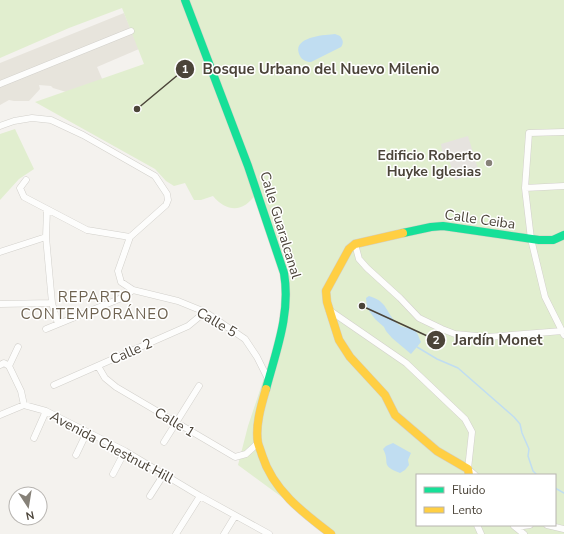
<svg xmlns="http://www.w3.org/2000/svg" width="564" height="534" viewBox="0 0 564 534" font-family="'Nunito Sans',sans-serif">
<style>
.residential{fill:#e7e4dc}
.green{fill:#e1eecf;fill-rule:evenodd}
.parking{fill:#e6e3df}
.water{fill:#c0ddf1}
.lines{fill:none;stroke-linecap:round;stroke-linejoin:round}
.stream{stroke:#c0ddf1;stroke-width:1.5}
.street-casing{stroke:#d2d0cb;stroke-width:7}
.fast-casing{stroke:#d3cfc5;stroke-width:9}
.slow-casing{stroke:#d3cfc5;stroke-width:9}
.street{stroke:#fdfdfc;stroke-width:6}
.fast{stroke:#16e098;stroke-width:8}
.slow{stroke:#ffcf43;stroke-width:8}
.poi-dot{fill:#868178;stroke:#fff;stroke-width:1.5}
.labels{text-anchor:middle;stroke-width:3;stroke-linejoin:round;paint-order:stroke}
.poi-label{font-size:14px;font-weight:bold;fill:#4b4439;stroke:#fff;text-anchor:end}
.street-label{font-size:14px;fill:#4b4439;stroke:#fff}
.neighbourhood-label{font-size:15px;letter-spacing:1px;fill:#6e6250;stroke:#fff}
.leader{fill:none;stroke:#4b4439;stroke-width:1.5}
.callout-dot{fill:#4b4439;stroke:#fff;stroke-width:1.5}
.mark-label{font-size:12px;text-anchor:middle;font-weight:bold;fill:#fff}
.callout-label{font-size:15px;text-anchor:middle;font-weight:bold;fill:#4b4439;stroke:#fff;stroke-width:3;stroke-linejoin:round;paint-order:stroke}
</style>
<rect width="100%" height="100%" fill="#f4f2ee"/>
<path class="residential" d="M124,13l15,36 -42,18 6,14 -27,14 -23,-7 -2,-2 -12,-1 1,4 -11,12h-15l-5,-1 -9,5v-42z"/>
<path class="green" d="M0,0h564v534h-232l-94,-69 10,-39 38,-114 4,-28 -8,-31 -24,-63c-11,21 -29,25 -45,6l-12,4h-7l-9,-17 -11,3 -8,-5 -11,-12 -120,-67 109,-38 -22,-56 -53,20 -69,30zM417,475h138v50h-138z
M15,129l19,40 -15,10 -19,21v-66z"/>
<path class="parking" d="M468,136l11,36 -24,8 -7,-24 -5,1 -2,-13z"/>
<path class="water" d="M335,34l5,2c3,4 4,7 1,11l-30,15c-4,0 -9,-2 -11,-6 -10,-19 24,-21 35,-22z
M369,296c20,6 16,17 29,28 6,6 14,1 19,9 2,3 2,6 4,9l-10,12 -19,-16 -6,-7 -2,-4 -9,-8 -8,-11 -1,-10z
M393,443l18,10 -3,7 1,5 -4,5 -5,3c-21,-8 -9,-10 -17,-24l3,-3z"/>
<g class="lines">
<path class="stream" d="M417,347l20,12 21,9 56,49 6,7 2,9 7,16 -1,7 5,15 4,4
M555,488l9,5"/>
<g class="street-casing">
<path id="street" d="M0,84l131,-53
M0,126l14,-5 18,-3 19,2 32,15 72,41 12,18 1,6 -2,5 -36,32 -12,34 3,11 12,8 45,11 27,11 40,27 12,18 12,24
M564,132l-35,1 -4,55 6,51 14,58 19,38
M26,180l-6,8 4,9 63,33 43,7
M525,188l39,-2
M47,210l-1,27 6,66 6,21
M355,244l4,15 8,9 33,30 19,20 23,11 13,5 33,3 74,-6
M0,252l46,-15
M0,304l52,-1
M329,310l77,53 59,56 7,13 -4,37 7,6
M46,329l78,-32 9,-7
M0,365l4,-2 5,3 12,25 3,14
M9,366l9,-19
M98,366l7,12 11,9 119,70 11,-3 12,-11
M54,385l134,-59 17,-14
M0,415l24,-10 22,6 79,40 75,45 69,38
M34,438l12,-27
M164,442l35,-56
M76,455l11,-23
M113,474l12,-23
M150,496l14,-22
M477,525l4,9
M547,525l17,4
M514,526l10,8
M516,527l14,-2
M176,534l24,-38
M224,534l11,-18"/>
</g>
<g class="fast-casing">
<path id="fast" d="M185,0l63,166 36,107c7,40 -8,78 -18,116
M403,233l28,-6 12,-1 96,14h14l11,-5"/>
</g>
<g class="slow-casing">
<path id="slow" d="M403,233l-48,11 -6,5 -23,42 1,11 12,38 11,17 35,38 10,20 42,36 31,18 1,6
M266,389c-5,17 -11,37 -8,54 1,4 3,8 4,12 11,35 40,57 69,79"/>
</g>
<use href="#street" class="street"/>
<use href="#fast" class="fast"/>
<use href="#slow" class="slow"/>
</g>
<circle class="poi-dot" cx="489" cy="163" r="4"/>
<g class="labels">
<g class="poi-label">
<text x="481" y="160">Edificio Roberto<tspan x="481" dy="16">Huyke Iglesias</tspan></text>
</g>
<g class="street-label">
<text transform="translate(480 219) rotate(8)" y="5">Calle Ceiba</text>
<text transform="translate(281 225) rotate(73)" y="5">Calle Guaralcanal</text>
<text transform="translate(217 322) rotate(31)" y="5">Calle 5</text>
<text transform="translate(131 351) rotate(-24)" y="5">Calle 2</text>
<text transform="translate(175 422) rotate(31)" y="5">Calle 1</text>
<text transform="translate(112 447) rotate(28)" y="5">Avenida Chestnut Hill</text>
</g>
<g class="neighbourhood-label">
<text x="95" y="302">REPARTO<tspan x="95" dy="17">CONTEMPORÁNEO</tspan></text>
</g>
</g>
<path class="leader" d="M137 109L185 69M362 306L436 340"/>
<g class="callout-dot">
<circle cx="137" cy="109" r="4"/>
<circle cx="362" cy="306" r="4"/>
<circle cx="185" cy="69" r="10"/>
<circle cx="436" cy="340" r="10"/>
</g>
<g class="mark-label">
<text x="185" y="73">1</text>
<text x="436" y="344">2</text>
</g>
<g class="callout-label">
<text x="321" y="74">Bosque Urbano del Nuevo Milenio</text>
<text x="498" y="345">Jardín Monet</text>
</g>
<rect x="416" y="474" width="140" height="52" fill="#ffffff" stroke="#b7b4b0"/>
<rect x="424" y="487" width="20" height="6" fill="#16e098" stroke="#b7b4b0"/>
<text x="452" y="494" font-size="12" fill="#4b4439">Fluido</text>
<rect x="424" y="507" width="20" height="6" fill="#ffcf43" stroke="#b7b4b0"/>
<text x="452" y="514" font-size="12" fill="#4b4439">Lento</text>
<g transform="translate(28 506) rotate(168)"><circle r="19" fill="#ffffff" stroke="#b7b4b0"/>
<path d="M0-3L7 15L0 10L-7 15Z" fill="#868178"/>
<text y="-6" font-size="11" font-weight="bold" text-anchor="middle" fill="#4b4439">N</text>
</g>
</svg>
